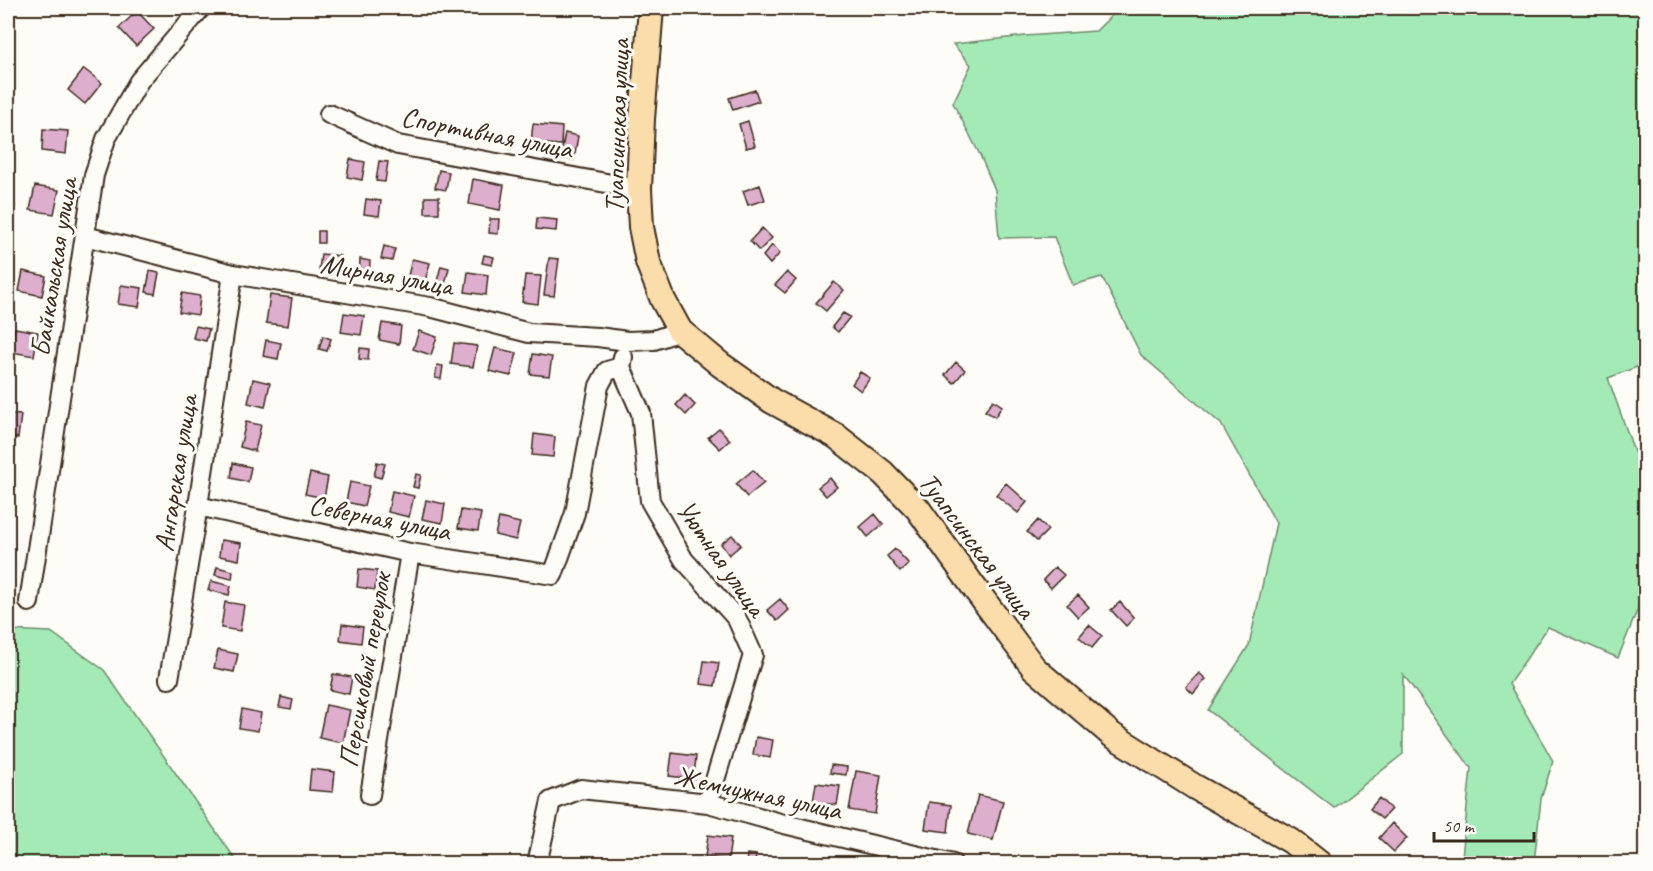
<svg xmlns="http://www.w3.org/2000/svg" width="1653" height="871" viewBox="0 0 1653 871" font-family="Caveat,sans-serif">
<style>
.green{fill:#a3eab7;stroke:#6f8a6a;stroke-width:1.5}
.building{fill:#deaecd;stroke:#3b2a1e;stroke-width:1.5}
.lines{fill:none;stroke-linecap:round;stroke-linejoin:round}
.minor-casing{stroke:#3b2a1e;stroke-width:22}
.major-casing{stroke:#3b2a1e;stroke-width:28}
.minor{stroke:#fdfcf7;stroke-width:18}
.major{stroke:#faddab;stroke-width:24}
.labels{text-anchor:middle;stroke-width:6;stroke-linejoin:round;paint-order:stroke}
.street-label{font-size:28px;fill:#3b2a1e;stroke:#fdfcf7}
</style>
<rect width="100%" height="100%" fill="#fdfcf7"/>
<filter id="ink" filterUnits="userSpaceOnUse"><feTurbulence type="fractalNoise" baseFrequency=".0167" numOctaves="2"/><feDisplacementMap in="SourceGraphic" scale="12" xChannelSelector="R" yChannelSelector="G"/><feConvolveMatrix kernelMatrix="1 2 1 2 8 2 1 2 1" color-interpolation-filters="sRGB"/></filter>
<g filter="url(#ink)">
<path class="green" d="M1119,8h526v356l-37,14 38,107 -1,106 -27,67 -70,-31 -39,57 44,77 -12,38 -7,64h-62l-10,-6 9,-89 -68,-94v80l-69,54 -126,-98 41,-65 27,-122 -55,-99 -80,-69 -39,-78 -29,8 -19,-48 -55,1 -4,-48 -15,-35 -27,-52 18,-38 -18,-21 72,-8 71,-5z
M8,630l43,2 53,38 134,193h-230z"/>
<path class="building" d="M137,11l17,18 -18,17 -17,-18z
M84,69l18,14 -17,21 -17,-14z
M755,90l4,11 -26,9 -4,-12z
M748,121l7,25 -9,2 -7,-24z
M533,124l29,3 -1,18 -30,-2z
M43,129l25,2 -2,23 -24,-3z
M565,133l13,3 -4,24 -14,-2z
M350,159l15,3 -3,18 -15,-3z
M379,161l9,1 -3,20 -9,-1z
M439,170l10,2 -3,18 -11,-2z
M473,179l31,6 -4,25 -31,-6z
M760,185l5,15 -17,5 -5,-14z
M35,186l24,4 -5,24 -24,-4z
M425,197h14v16h-14z
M366,199l15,2 -2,15 -15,-2z
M8,203l7,2 -4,16 -3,-1z
M537,218l20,2 -1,11 -20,-2z
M490,219h9l-1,15 -9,-1z
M762,228l10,10 -13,13 -9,-10z
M318,231h6v12h-6z
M772,245l8,8 -10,11 -7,-8z
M384,246l11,3 -3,12 -11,-2z
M321,254l20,2 -3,17 -19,-2z
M484,255l10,2 -2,8 -10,-2z
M549,258l10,1 -5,37 -10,-1z
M360,259l10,2 -1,16 -10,-1z
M412,259l18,4 -6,22 -17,-5z
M441,266l8,2 -6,24 -8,-3z
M23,271l23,5 -4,20 -23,-5z
M150,271l9,2 -4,21 -9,-2z
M468,272l20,3 -2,20 -21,-3z
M787,272l9,8 -11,13 -10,-8z
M525,275l16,1 -3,28 -16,-2z
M834,282l10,8 -18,21 -10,-8z
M121,285l21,3 -3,19 -21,-3z
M182,293l18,3 -2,19 -19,-3z
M270,295l22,3 -4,28 -22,-3z
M344,313l20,3 -3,19 -20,-3z
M843,313l7,4 -12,15 -6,-5z
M382,323l19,3 -2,18 -20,-4z
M196,326l13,3 -3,12 -13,-3z
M15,328l23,4 -4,24 -23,-4z
M419,331l18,6 -6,18 -18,-6z
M323,336l8,3 -4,12 -8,-2z
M266,340l15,3 -3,16 -15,-3z
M454,343l23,3 -4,21 -22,-3z
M360,348l9,1 -1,11 -9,-1z
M495,348l22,5 -6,23 -22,-5z
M533,354l19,3 -3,19 -19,-2z
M956,362l9,8 -11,13 -9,-8z
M437,365l6,1 -2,13 -6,-1z
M860,372l10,6 -9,13 -9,-7z
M253,379l17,4 -5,24 -17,-4z
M685,395l10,10 -9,10 -10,-10z
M993,400l9,6 -7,11 -10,-6z
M8,414l13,1 -3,23 -10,-1z
M246,422l15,3 -6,26 -15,-4z
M719,428l11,12 -10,9 -12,-12z
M534,434l21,3 -2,20 -21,-2z
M377,462l8,2 -4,14 -7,-2z
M233,463l18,4 -3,15 -17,-4z
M753,470l11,13 -17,14 -11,-13z
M310,473l18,4 -4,21 -19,-4z
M416,474l5,1 -3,13 -5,-1z
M830,478l7,9 -11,9 -8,-9z
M350,482l19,4 -5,20 -18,-4z
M1006,483l21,19 -9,11 -22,-18z
M392,491l22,5 -5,21 -21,-5z
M426,500l19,4 -3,19 -20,-4z
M461,510l20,3 -3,18 -20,-3z
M875,514l8,10 -15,13 -8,-10z
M499,518l21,5 -4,17 -21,-5z
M1038,520l10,10 -11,11 -10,-9z
M732,535l9,10 -12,10 -8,-11z
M221,540l20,3 -2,17 -20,-4z
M895,549l14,15 -9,8 -13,-16z
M217,567l16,4 -1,8 -17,-4z
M1055,567l9,8 -13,13 -8,-8z
M359,569l18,2 -2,19 -18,-3z
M211,581l20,5 -2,9 -21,-5z
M1078,595l11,12 -11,10 -11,-12z
M780,599l9,11 -12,11 -10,-11z
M225,602l19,3 -4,26 -19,-3z
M1120,602l14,16 -8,8 -15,-16z
M342,624l21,3 -2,16 -21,-3z
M1089,625l13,11 -10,12 -13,-11z
M218,650l20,4 -4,18 -20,-4z
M704,661l15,2 -4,23 -14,-2z
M1199,673l7,6 -13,15 -7,-7z
M333,674l19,3 -3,17 -19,-4z
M281,697l12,3 -2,9 -12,-2z
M326,705l24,5 -7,33 -24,-5z
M242,709l19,4 -3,18 -19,-3z
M756,737l17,3 -3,18 -17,-3z
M672,753l24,3 -2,23 -25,-3z
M831,765l16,2 -1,8 -16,-2z
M311,769l24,3 -2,20 -24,-2z
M856,771l25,4 -6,39 -26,-4z
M816,783l24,3 -3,19 -24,-3z
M978,795l25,6 -10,39 -25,-6z
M1379,798l12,11 -9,10 -12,-10z
M929,802l22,3 -3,27 -23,-3z
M1392,823l15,15 -13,14 -15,-14z
M708,835l23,3 -3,22 -23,-3z
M747,854l9,1 -1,9h-9z"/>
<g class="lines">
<g class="minor-casing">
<path id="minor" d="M329,114l69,31 241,44
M85,236l148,38 197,33 99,26 69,4 29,4 27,-1 26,-9
M623,357l-2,10 20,46 9,88 34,59 53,59 16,36 -45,148
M198,506l212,47 143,22 22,-62 24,-127 8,-15 14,-4
M29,602l65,-427 12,-36 33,-58 62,-73
M169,679l29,-173 35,-232
M370,795l40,-242
M537,864l14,-63 30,-12 127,14 76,21 169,40"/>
</g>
<g class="major-casing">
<path id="major" d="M651,8l-9,111 -3,70 2,38 7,35 15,38 17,31 41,34 51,36 64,35 47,37 35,36 55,77 61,82 78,67 83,52 96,54 29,23"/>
</g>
<use href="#minor" class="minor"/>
<use href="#major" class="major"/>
</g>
</g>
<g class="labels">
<g class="street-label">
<text transform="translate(616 126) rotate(-88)" y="10">Туапсинская улица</text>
<text transform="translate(487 132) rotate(11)" y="10">Спортивная улица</text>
<text transform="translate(53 267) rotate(-81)" y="10">Байкальская улица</text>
<text transform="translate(387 274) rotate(10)" y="10">Мирная улица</text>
<text transform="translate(175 473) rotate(-81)" y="10">Ангарская улица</text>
<text transform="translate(380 517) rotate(11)" y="10">Северная улица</text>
<text transform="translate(978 545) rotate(53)" y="10">Туапсинская улица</text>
<text transform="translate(722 558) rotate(55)" y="10">Уютная улица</text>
<text transform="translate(364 670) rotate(-80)" y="10">Персиковый переулок</text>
<text transform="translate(758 792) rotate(12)" y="10">Жемчужная улица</text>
</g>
</g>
<rect width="1653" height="871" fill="none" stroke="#fdfcf7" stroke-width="30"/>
<rect x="15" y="15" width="1623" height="841" fill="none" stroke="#3b2a1e" stroke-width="2" filter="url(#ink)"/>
<path d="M1434 832v9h100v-9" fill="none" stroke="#3b2a1e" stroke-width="3"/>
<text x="1443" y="832" font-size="18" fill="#3b2a1e" stroke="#fdfcf7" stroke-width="4.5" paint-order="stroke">50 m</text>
</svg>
